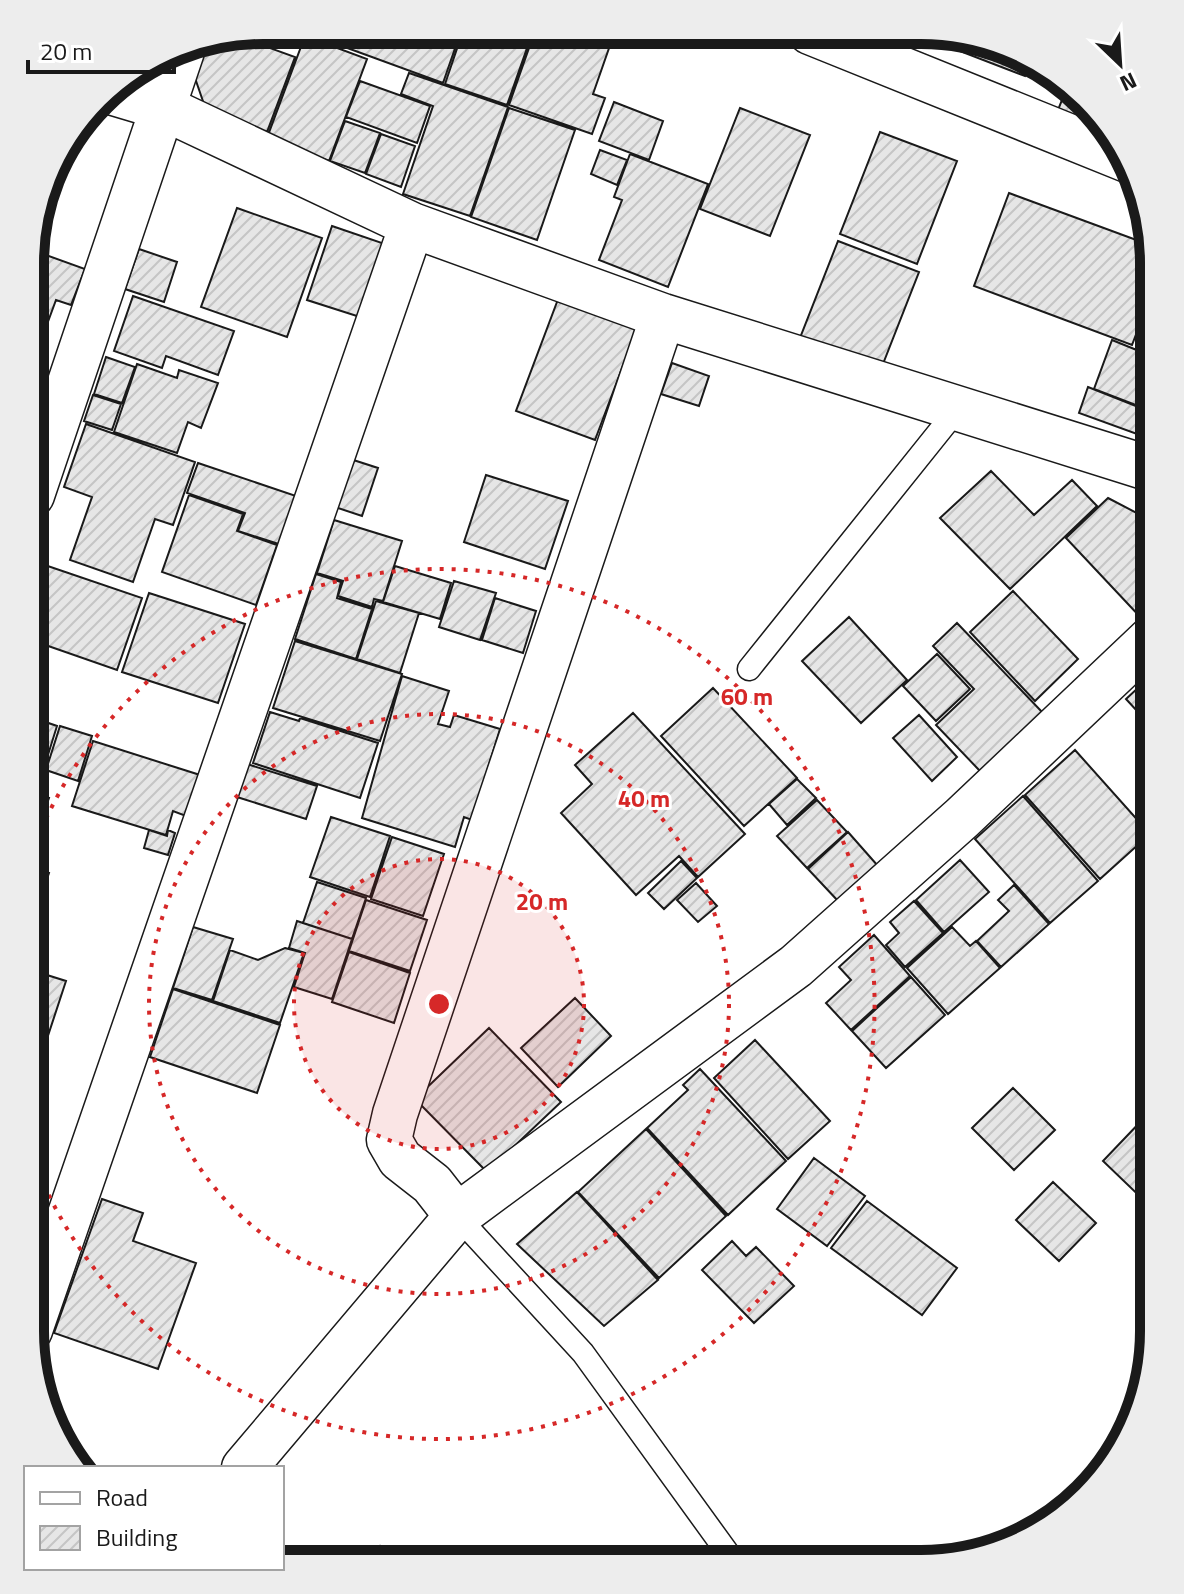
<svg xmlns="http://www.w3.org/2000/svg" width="1184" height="1594" viewBox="0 0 1184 1594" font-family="'Titillium Web',sans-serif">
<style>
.building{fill:url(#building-hatch);stroke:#1a1a1a;stroke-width:2}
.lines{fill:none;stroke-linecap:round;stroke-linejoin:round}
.service-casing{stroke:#1a1a1a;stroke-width:25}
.minor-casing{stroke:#1a1a1a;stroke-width:47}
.service{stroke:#fff;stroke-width:22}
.minor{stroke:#fff;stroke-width:44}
.ring{fill:none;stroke:#d62828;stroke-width:4;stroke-dasharray:4 8}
.rim{fill:none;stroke:#1a1a1a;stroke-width:10}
.centre{fill:#d62828;stroke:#fff;stroke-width:4}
.ring-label{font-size:24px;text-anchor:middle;font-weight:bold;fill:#d62828;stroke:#fff;stroke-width:6;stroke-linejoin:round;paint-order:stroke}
</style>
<defs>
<pattern id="building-hatch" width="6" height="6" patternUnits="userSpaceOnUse" patternTransform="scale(2)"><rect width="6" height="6" fill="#e6e6e6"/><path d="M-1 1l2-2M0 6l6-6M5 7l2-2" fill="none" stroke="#c5c5c5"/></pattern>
</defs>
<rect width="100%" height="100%" fill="#fff"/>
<path class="building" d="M298,30l163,1 -18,52z
M463,31h70l-26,74 -62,-21z
M535,31h80l-22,63 12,4 -13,36 -83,-29z
M949,32l81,32 -5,12 -81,-31z
M234,35l61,22 -28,75 -61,-22 -12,-35 13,-36z
M305,36l62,23 -38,102 -62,-23z
M409,73l99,34 -38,109 -67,-22 30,-88 -32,-12z
M360,81l70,25 -13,37 -71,-26z
M1068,85l32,38 -20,-8 -5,13 -21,-8z
M614,102l49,19 -14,39 -50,-19z
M509,108l66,22 -38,110 -66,-23z
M740,108l70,27 -40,101 -70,-27z
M345,121l35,12 -15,40 -35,-12z
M880,132l77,29 -40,103 -77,-30z
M381,134l34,12 -14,41 -35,-13z
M600,150l27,10 -10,25 -26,-11z
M630,154l78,30 -40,103 -69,-27 23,-60 -8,-3z
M1009,193l141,52 4,42 -22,58 -158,-59z
M237,208l85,30 -35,99 -86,-30z
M332,226l53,18 -25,73 -53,-17z
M838,241l81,31 -38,97 -81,-31z
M139,249l38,13 -13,40 -39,-13z
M32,250l53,19 -14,36 -15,-5 -10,27 -14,-5z
M560,294l79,29 -44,117 -79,-29z
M133,296l101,35 -16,44 -52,-19 -4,12 -48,-17z
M1148,319l6,2v35l-18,-7z
M1112,340l42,17v55l-60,-23z
M106,357l29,10 -13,36 -28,-9z
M672,363l37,13 -10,30 -38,-12z
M137,364l40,14 2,-8 39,13 -17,45 -13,-6 -11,31 -63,-21z
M1088,387l58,23 -9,24 -58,-21z
M93,395l28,9 -9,26 -28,-9z
M86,424l109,38 -22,63 -18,-6 -22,63 -63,-22 22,-63 -28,-10z
M341,456l37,12 -16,48 -36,-12z
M198,463l107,36 -17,48 -50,-16 7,-18 -58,-20z
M991,471l43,44 38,-35 25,26 -87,83 -70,-71z
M486,475l82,26 -23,68 -81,-27z
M189,495l54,19 -6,17 40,14 -21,60 -94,-33z
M1108,498l46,24v89l-10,10 -78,-83z
M334,520l68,21 -19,60 -9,-2 -2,8 -34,-11 5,-15 -26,-8z
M33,561l109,37 -25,72 -86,-30z
M395,566l56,17 -11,36 -57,-17z
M316,574l25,8 -4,16 35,11 -16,50 -61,-20z
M454,581l42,12 -16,47 -41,-13z
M1013,591l65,68 -43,42 -65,-69z
M149,593l96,31 -27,79 -96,-31z
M495,598l41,13 -13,42 -41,-13z
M376,601l43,12 -19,60 -43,-14z
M849,617l58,63 -46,43 -59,-62z
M957,623l86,90 -63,58 -44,-46 38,-36 -41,-43z
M295,641l107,33 -22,67 -107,-33z
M937,654l33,35 -34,32 -33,-35z
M1153,674l1,47 -5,3 -23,-25z
M402,676l47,15 -11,33 12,3 4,-12 46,14 -28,91 -8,-3 -9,30 -93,-29z
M713,688l84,90 -53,48 -83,-90z
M270,712l29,9 1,-3 78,25 -18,55 -107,-35z
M633,713l112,121 -47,43 -19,-21 -43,39 -75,-82 31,-29 -17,-19z
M919,715l38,42 -25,24 -39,-43z
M31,717l26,9 -10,32 -16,-5z
M60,726l32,10 -14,45 -32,-11z
M1154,726v19l-9,-10z
M93,741l107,34 -14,41 -13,-5 -7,24 -94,-29z
M1075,750l75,84 -50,45 -75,-84z
M247,764l70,22 -11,33 -69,-22z
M797,779l19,19 -29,27 -18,-21z
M31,792l18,6 -18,52z
M1023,796l75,85 -48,42 -75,-84z
M817,800l30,32 -40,36 -30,-32z
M331,817l59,19 -20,61 -60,-20z
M149,830l18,6 1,-6 7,3 -7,22 -24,-7z
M848,832l30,34 -39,36 -31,-33z
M392,837l52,17 -21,62 -52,-17z
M960,860l29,32 -45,40 -28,-32z
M681,861l16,17 -33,31 -16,-16z
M31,867l18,6 -18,55z
M317,882l49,16 -14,41 -49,-16z
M696,883l21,23 -19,16 -21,-22z
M1014,885l35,39 -48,43 -24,-26 32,-30 -11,-11z
M366,900l61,20 -17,51 -61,-20z
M914,901l29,32 -38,34 -19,-22 13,-12 -9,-11z
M297,921l55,18 -20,60 -38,-12 11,-34 -16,-5z
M193,927l40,12 -21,61 -39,-12z
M952,927l18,19 6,-5 24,27 -52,46 -41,-46z
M874,935l36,41 -59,54 -25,-27 25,-23 -12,-13z
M285,948l19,5 -24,70 -67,-22 17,-51 28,10z
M349,952l61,21 -16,50 -62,-21z
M31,970l35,11 -26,79 -9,-3z
M911,977l34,38 -59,53 -34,-37z
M173,989l107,36 -23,68 -107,-36z
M575,998l36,38 -53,51 -37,-39z
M489,1028l72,74 -74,70 -72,-73z
M755,1040l75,81 -42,38 -74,-81z
M700,1069l86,92 -58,54 -81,-87 41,-38 -5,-5z
M1013,1088l42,42 -41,40 -42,-42z
M1146,1116l8,7v87l-51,-49z
M646,1129l80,87 -67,62 -81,-86z
M814,1158l51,38 -38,50 -50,-37z
M1053,1182l43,41 -37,38 -43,-41z
M577,1192l81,88 -54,46 -87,-82z
M102,1199l41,14 -10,28 63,22 -38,106 -104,-36z
M867,1201l90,67 -35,47 -91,-67z
M732,1241l14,15 10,-9 38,39 -40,37 -52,-53z
M380,1546l16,17 -34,-1z"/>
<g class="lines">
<g class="service-casing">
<path id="service" d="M749,669l210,-262
M457,1216l126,137 152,210"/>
</g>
<g class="minor-casing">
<path id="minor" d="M810,32l320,129
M107,91l57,17 248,117 251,91 491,154
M32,495l152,-450
M457,1216l-25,-32 -32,-25 -11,-19 6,-26 268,-798
M30,1330l382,-1105
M244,1468l213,-252 339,-250 166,-148 192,-182"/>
</g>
<use href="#service" class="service"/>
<use href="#minor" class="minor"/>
</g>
<circle cx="439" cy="1004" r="145" fill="#d62828" fill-opacity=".12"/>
<g class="ring">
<circle cx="439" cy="1004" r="145"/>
<circle cx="439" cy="1004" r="290"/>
<path d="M32 852A435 435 0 1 1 32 1156"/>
</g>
<path d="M0 0H1184V1594H0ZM263 44H921A219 219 0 0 1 1140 263V1331A219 219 0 0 1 921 1550H263A219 219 0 0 1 44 1331V263A219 219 0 0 1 263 44Z" fill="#ededed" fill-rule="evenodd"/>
<path class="rim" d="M263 44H921A219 219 0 0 1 1140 263V1331A219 219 0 0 1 921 1550H263A219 219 0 0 1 44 1331V263A219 219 0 0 1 263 44Z"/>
<circle cx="439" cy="1004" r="12" class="centre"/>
<g class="ring-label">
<text x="747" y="705">60 m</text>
<text x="644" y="807">40 m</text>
<text x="542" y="910">20 m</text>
</g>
<rect x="24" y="1466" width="260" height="104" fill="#ffffff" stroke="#a3a3a3" stroke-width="2"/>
<rect x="40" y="1492" width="40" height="12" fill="#ffffff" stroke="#a3a3a3" stroke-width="2"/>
<text x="96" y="1506" font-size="24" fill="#1a1a1a">Road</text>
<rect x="40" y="1526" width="40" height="24" fill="url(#building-hatch)" stroke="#a3a3a3" stroke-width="2"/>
<text x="96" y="1546" font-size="24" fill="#1a1a1a">Building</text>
<g transform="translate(1120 64) rotate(155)" stroke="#ffffff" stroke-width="6" paint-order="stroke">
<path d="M0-6L14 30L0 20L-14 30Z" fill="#1a1a1a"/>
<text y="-12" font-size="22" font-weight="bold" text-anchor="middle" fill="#1a1a1a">N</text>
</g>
<path d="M28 60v12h146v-12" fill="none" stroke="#1a1a1a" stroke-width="4"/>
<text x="40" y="60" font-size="24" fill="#1a1a1a" stroke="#ffffff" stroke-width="6" paint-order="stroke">20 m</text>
</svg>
